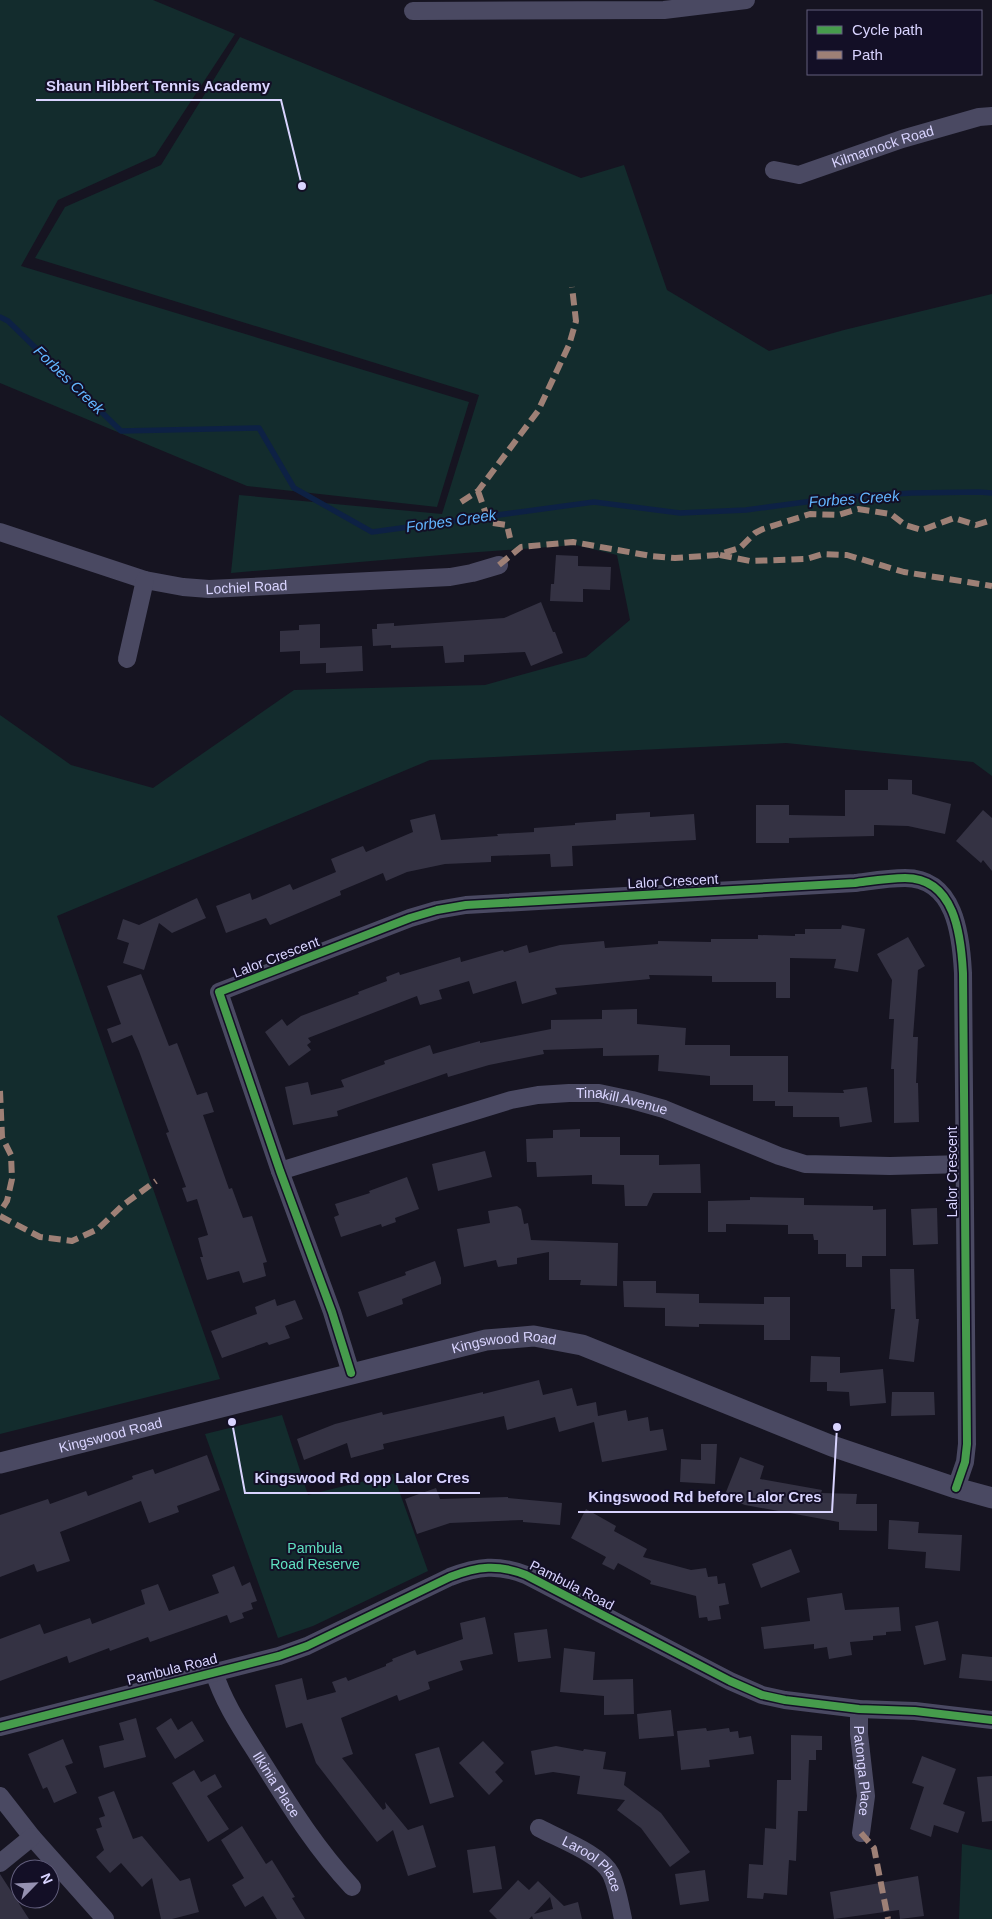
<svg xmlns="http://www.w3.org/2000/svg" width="992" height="1919" viewBox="0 0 992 1919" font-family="Helvetica,sans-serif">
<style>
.green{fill:#132c2d}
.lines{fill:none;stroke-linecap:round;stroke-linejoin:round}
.stream{stroke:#0d2144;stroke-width:5.5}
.building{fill:#343243;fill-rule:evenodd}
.minor{stroke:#4a4962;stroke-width:18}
.tertiary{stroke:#4a4962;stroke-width:21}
.quiet{stroke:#9e8076;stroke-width:6;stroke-dasharray:12 6;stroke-linecap:butt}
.cycleway-casing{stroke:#130f26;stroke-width:11}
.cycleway{stroke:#469c4c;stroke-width:8}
.labels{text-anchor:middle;stroke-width:4;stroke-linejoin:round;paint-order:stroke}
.street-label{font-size:14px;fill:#d9d4ff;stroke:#130f26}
.park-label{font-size:14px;fill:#5fe0c0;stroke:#130f26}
.water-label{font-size:15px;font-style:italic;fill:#62b6ff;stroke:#130f26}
.leader{fill:none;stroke:#d9d4ff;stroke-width:2}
.callout-dot{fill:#d9d4ff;stroke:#130f26;stroke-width:2}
.callout-label{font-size:15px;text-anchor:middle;font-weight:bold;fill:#d9d4ff;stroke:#130f26;stroke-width:4;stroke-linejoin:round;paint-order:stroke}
</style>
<rect width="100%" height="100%" fill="#161421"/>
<path class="green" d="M0,0h153l82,34 -80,122 -97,44 -37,66 448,136 -32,105 -190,-21 -247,-103z
M240,37l341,141 43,-13 43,125 102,61 75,-21 148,-36v482l-19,-14 -187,-19 -356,17 -373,156 163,463 -220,55v-719l71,50 82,23 141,-98 191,-5 101,-28 44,-37 -13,-65 -41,-10 -111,8 -234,20 8,-78 203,19 37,-119 -444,-137 30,-51 96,-42z
M282,1415l26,80 85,-21 35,97 -115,55 -35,12 -73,-204z
M962,1844l30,6v69h-33z"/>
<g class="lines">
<path class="stream" d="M0,317l8,4 113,110 138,-3 35,60 78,44 222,-30 86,11 66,-3 97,-13 69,-4 67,-1 13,1"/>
</g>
<path class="building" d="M556,555l22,1v10l33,1 -1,23 -27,-1v13l-33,-1 1,-17h3z
M541,602l12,30h2l8,21 -32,13 -6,-14 -61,3v7l-19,1 -2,-17 -52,2v-3l-18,1 -1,-17h5v-5l17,-1v3l110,-8z
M320,624v24l42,-2 1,25 -37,2v-10l-26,1v-13l-20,1v-21l19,-1v-5z
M888,779l24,1v14l39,10 -6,30 -37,-8 -34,-1v11l-85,2v5h-33v-38h33v10l56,1v-26h43z
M983,810l9,8v53l-9,-11 -2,3 -25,-22z
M650,812v5l44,-3 2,26 -124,6 1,20 -22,1 -1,-13 -59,2v6l-46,2 -38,8 -21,9 -3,-8 -43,18 1,4 -71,30 -4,-7 -40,15 -10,-27 34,-13 2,7 38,-16 3,6 43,-18 -5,-13 32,-13 3,6 47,-20 -3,-12 25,-6 6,26 57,-4 -1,-2 37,-2v-4l41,-3v-2l41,-3v-6z
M197,898l9,20 -34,15 -13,-10 -15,47 -21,-7 6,-20 -12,-4 6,-20 16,6z
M842,925l23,4 -7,43 -24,-4 2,-9 -46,-1v40h-14v-16h-64v-6l-63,-1 1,4 -95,9 2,6 -35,10 -6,-23 -43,13 -4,-13 -30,9 3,9 -22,6 -3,-9 -109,42 3,4 -4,3 4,5 -22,16 -24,-34 17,-13 5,7 14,-10 58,-22 -1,-2 29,-11 -1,-4 13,-5 1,3 60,-18 1,5 42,-12 1,2 23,-7 2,8 31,-8 44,-4 1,7 53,-4v-3l53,1v-3h47v-4l37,1v-2h10v-5h36z
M908,937l17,29 -7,4 -5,67h5l-2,46h2l1,39 -25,1v-54h-3l3,-50h-5l3,-39 -15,-26z
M141,974l28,72 8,-3 20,52 10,-3 7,20 -11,3 26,74 3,-1 11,30 9,-2 15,46 -4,1 3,13 -23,7 -4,-12 -32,9 -7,-23h3l-5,-19 10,-3 -11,-36 -10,3 -5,-14 4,-1 -20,-54 3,-1 -30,-81 -7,-16 -20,8 -5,-14 14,-5 -14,-38z
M637,1009v15l49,4 -1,17h45v11h58v36l56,1 -1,-3 24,-3 5,35 -32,5 -1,-10h-46v-11h-18v-5h-22v-16h-43v-9l-52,-5 1,-16 -56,1v-8l-60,2 1,4 -55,11 -41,12 -1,-4 -110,38 1,5 -45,9 -8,-38 23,-5 3,13 33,-8 -3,-7 44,-16 -1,-3 46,-16 3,9 47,-13v2l71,-14v-9l51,-1v-9z
M580,1129v8h40v18h39v10l41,-1 1,29h-48l-6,13h-22l-1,-21 -32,-1v-9l-55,2 -1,-15h-9l-1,-23 27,-1v-8z
M485,1151l7,26 -54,14 -6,-27z
M407,1177l12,32 -24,9 1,4 -14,5 -1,-3 -40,13 -7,-20 5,-2 -4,-11 35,-11 -1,-2z
M750,1197l54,1v7l69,1v4l13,-1v47h-24v11h-16v-13h-28v-14h-4l-1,-6h-25v-9l-62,-1v8h-18v-31l42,-1z
M517,1206l4,3 3,15 4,-1 3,17 87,3 -1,43 -37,-1 1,-5h-32v-28l-32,6v6l-19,3 -2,-7 -32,7 -7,-38 33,-6 -2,-12z
M937,1208l1,36 -25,1 -2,-36z
M435,1261l6,17v6l-39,15 1,5 -36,13 -9,-25 48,-17 -1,-3z
M890,1269h24l2,50h3l-5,43 -25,-3 6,-50h-4z
M623,1281h33v12l43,1v9l65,1v-7h26v43h-26v-15l-65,-1v3l-34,-1v-18l-41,-1z
M275,1299l2,7 18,-6 8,19 -18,7 5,12 -21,7 -2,-3 -45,16 -11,-27 46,-17 -2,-7z
M811,1356l29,1v16l43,-4 3,34 -36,3 -1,-14 -22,-1v-9h-17z
M539,1380l4,15 29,-7 5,18 19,-4 2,14 28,-6 2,11 20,-4 2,14 13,-2 4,21 -65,12 -8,-40 -35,10 -4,-15 -48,13 -3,-14 -121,28 1,5 -33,9 -4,-15 -43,17 -7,-21 38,-15 47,-12 1,3 100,-23v2z
M892,1392h42l1,23 -44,1z
M701,1444h16l-2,40 -35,-2 1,-23 20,1z
M207,1455l13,35 -43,16 2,6 -30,11 -8,-22 -81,31 10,29 -33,11 -3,-8 -34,13v-62l48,-16 2,5 36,-13 2,5 45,-17 -1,-3 21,-7 2,5z
M740,1457l24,9 -4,13 62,11 -1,3 36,1 -1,10h21v27l-38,-1v-8l-94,-17 -21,-8z
M436,1488l4,11 68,-2v1l54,5 -2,22 -37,-3v-2l-73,3 -33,11 -12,-35z
M586,1509l30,17 -2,5 33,18 -4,8 48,13 15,-2 2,9 9,-1 1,8 7,-1 4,21 -10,2 2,13 -13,2 -1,-4 -8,1 -3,-22 -46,-12 1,-3 -33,-18 -4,7 -12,-6 4,-7 -35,-19z
M889,1520l30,2 -1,11 44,2 -2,36 -35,-3 1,-16 -38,-3z
M791,1549l9,23 -39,16 -9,-24z
M234,1566l8,20 8,-4 7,19 -6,2 2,6 -11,4 2,5 -14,5 -3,-8 -77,27 -2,-5 -38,14 -1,-3 -40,15 -2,-7 -67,25v-42l40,-15 4,10 46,-16 2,6 53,-20 -4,-14 17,-6 11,27 50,-18 -7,-18z
M842,1593l3,17 54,-3 2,24 -15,1v3l-13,1v4l-23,2 2,13 -23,4 -2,-12 -13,2v-5l-50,5 -3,-22 49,-6 -3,-23z
M485,1617l8,37 -33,7 3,9 -35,12 2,7 -31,12 -2,-6 -56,23 12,36 -11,4 41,52 3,-2 -1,-6 23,28 15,-5 13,42 -28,9 -15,-46 -16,12 -61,-79 -14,-40 -16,5 -11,-43 27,-7 5,22 29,-8 -4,-10 14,-5 2,4 38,-15v-2l7,-3 -1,-2 23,-9 2,5 46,-16 -3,-16z
M938,1621l8,39 -22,5 -9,-39z
M547,1629l4,29 -33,4 -4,-29z
M564,1648l31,4 -2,28 40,-1 1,35 -30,1v-19l-44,-4z
M962,1654l30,3v24l-33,-3z
M671,1710l3,26 -35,3 -2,-25z
M136,1718l10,39 -42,11 -5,-22 25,-6 -5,-17z
M171,1718l7,12 14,-9 12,20 -29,18 -19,-31z
M706,1728l1,3 22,-3 1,4 8,-1 1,7 12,-2 3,18 -45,6 1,7 -29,3 -4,-39z
M791,1735l31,1v14h-6v10h-7l-2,51h-9l-2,50 -7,-1 -2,35 -23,-2 -1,6 -16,-1 2,-34 14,1 2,-37 11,1 1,-49h14z
M63,1739l10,24 -8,3 12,27 -23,10 -7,-16 -4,2 -15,-35z
M483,1741l21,22 -9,9 8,9 -14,14 -30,-32z
M556,1746l27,5 1,-2 22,3 -3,17 23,3 -2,13 37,28 29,39 -20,15 -29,-39 -24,-18 8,-10 -48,-6 3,-18 -27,-4 -18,3 -4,-24z
M439,1747l15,50 -24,7 -15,-50z
M922,1756l34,13 -13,35 22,8 -7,21 -24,-8 -3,12 -21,-8 14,-42 -12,-4z
M194,1770l7,12 14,-8 7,13 -15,9 22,33 -21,13 -36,-59z
M992,1776v45l-10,1 -5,-45z
M114,1791l19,48 9,-3 38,45 10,-3 9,34 -27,7h-11l-9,-41 -10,9 -21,-24 -11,10 -14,-16 8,-7 -8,-21 6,-2 -3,-9 6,-2 -7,-19z
M242,1826l24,38 6,-4 23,37 -3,1 13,21h-28l-14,-23 -18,11 -13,-22 12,-7 -23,-38z
M495,1846l7,43 -29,4 -6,-43z
M705,1870l4,31 -29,4 -5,-31z
M0,1874l29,45h-29z
M918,1876l6,40 -24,3 -1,-9 -65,9 -4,-27z
M518,1880l11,10 9,-9 26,25 14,-4 4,17h-49l-1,-3 -3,3h-32l-8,-8zM550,1897l3,12 -19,5z"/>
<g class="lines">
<g class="minor">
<path d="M413,11l251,-1 82,-10"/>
<path id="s1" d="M774,170l25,5 103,-36 77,-22 13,-1"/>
<path id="s2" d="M0,532l145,48 38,7 26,2 241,-12 22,-4 27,-8"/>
<path d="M127,659l18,-79"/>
<path id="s3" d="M280,1171l231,-71 27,-5 31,-2h30l33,7 32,9 115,47 26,8 85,2 74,-2"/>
<path d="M351,1373l-19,-61 -52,-141 -61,-179 191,-74 27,-8 29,-5 389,-22c16,-2 33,-5 50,-5 50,0 56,57 58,95l4,471 -2,18 -9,26"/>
<path id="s4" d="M214,1672c10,32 29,59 47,88 29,46 53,86 91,127"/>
<path id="s5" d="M859,1709v25l7,62 -5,37"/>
<path d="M0,1727l279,-71 28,-10 143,-69c28,-11 48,-13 76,-2l204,106 32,14 23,5 74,9 56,2 77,9"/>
<path d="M0,1796l32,41 73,82"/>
<path id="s6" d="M539,1828c20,11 62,26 72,46 6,13 9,31 12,45"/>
<path d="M0,1863l32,-26"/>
</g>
<path class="tertiary" id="s7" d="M0,1463l486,-123 48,-4 48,9 250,101 124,42 36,10"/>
<path class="quiet" d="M478,491l9,26 6,6 14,2 3,13
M461,502l17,-11 60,-80 31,-66 7,-24 -4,-34
M720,555l30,6 56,-2 17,-5 24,1 57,17 88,14
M499,565l22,-18 52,-5 78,14 24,2 42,-3 23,-7 15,-15 8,-4 47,-15 28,1 20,-6 33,5 14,11 17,5 32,-12 22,7 16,-5
M0,1091l2,46 9,18 1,24 -5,22 -7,11
M0,1216l40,21 32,4 26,-12 25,-24 33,-24
M861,1833l13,15 14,71"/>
<g class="cycleway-casing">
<path id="cycleway" d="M351,1373l-19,-61 -52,-141 -61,-179 191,-74 27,-8 29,-5 389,-22c16,-2 33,-5 50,-5 50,0 56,57 58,95l4,471 -2,18 -9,26
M0,1727l279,-71 28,-10 143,-69c28,-11 48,-13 76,-2l204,106 32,14 23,5 74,9 56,2 77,9"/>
</g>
<use href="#cycleway" class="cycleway"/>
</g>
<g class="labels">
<g class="street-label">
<text dy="5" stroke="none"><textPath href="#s1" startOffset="114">Kilmarnock Road</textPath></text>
<text dy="5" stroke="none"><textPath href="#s2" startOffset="255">Lochiel Road</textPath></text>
<text transform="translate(673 881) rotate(-3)" y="5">Lalor Crescent</text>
<text transform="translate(276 957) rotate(-21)" y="5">Lalor Crescent</text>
<text dy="5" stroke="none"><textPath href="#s3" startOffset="354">Tinakill Avenue</textPath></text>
<text transform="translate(952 1172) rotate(-90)" y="5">Lalor Crescent</text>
<text dy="5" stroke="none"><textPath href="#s7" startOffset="519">Kingswood Road</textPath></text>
<text dy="5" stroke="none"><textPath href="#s7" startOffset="114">Kingswood Road</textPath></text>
<text transform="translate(572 1585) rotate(27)" y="5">Pambula Road</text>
<text transform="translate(172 1669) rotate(-14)" y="5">Pambula Road</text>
<text dy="5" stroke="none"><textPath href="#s5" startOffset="62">Patonga Place</textPath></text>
<text dy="5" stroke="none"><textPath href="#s4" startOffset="129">Ilkinia Place</textPath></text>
<text dy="5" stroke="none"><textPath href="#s6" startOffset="66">Larool Place</textPath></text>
</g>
<g class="park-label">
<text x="315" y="1553">Pambula<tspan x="315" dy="16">Road Reserve</tspan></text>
</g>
<g class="water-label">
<text transform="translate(69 380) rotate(44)" y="5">Forbes Creek</text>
<text transform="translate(854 499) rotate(-4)" y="5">Forbes Creek</text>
<text transform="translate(451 521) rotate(-8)" y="5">Forbes Creek</text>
</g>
</g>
<path class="leader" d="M302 186L281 100H36M232 1422L245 1493H480M837 1427L832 1512H578"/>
<g class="callout-dot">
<circle cx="302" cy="186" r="5"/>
<circle cx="232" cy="1422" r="5"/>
<circle cx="837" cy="1427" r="5"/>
</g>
<g class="callout-label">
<text x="158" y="91">Shaun Hibbert Tennis Academy</text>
<text x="362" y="1483">Kingswood Rd opp Lalor Cres</text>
<text x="705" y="1502">Kingswood Rd before Lalor Cres</text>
</g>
<rect x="807" y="10" width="175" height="65" fill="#130f26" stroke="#625e7d"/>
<rect x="817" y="26" width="25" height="8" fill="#469c4c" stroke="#625e7d"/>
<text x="852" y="35" font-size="15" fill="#d9d4ff">Cycle path</text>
<rect x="817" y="51" width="25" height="8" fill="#9e8076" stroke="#625e7d"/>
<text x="852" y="60" font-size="15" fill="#d9d4ff">Path</text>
<g transform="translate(35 1884) rotate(66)"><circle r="24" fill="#130f26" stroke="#625e7d"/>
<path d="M0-4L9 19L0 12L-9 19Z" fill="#9591b1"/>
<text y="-8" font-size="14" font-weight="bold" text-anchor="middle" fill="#d9d4ff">N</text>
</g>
</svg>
